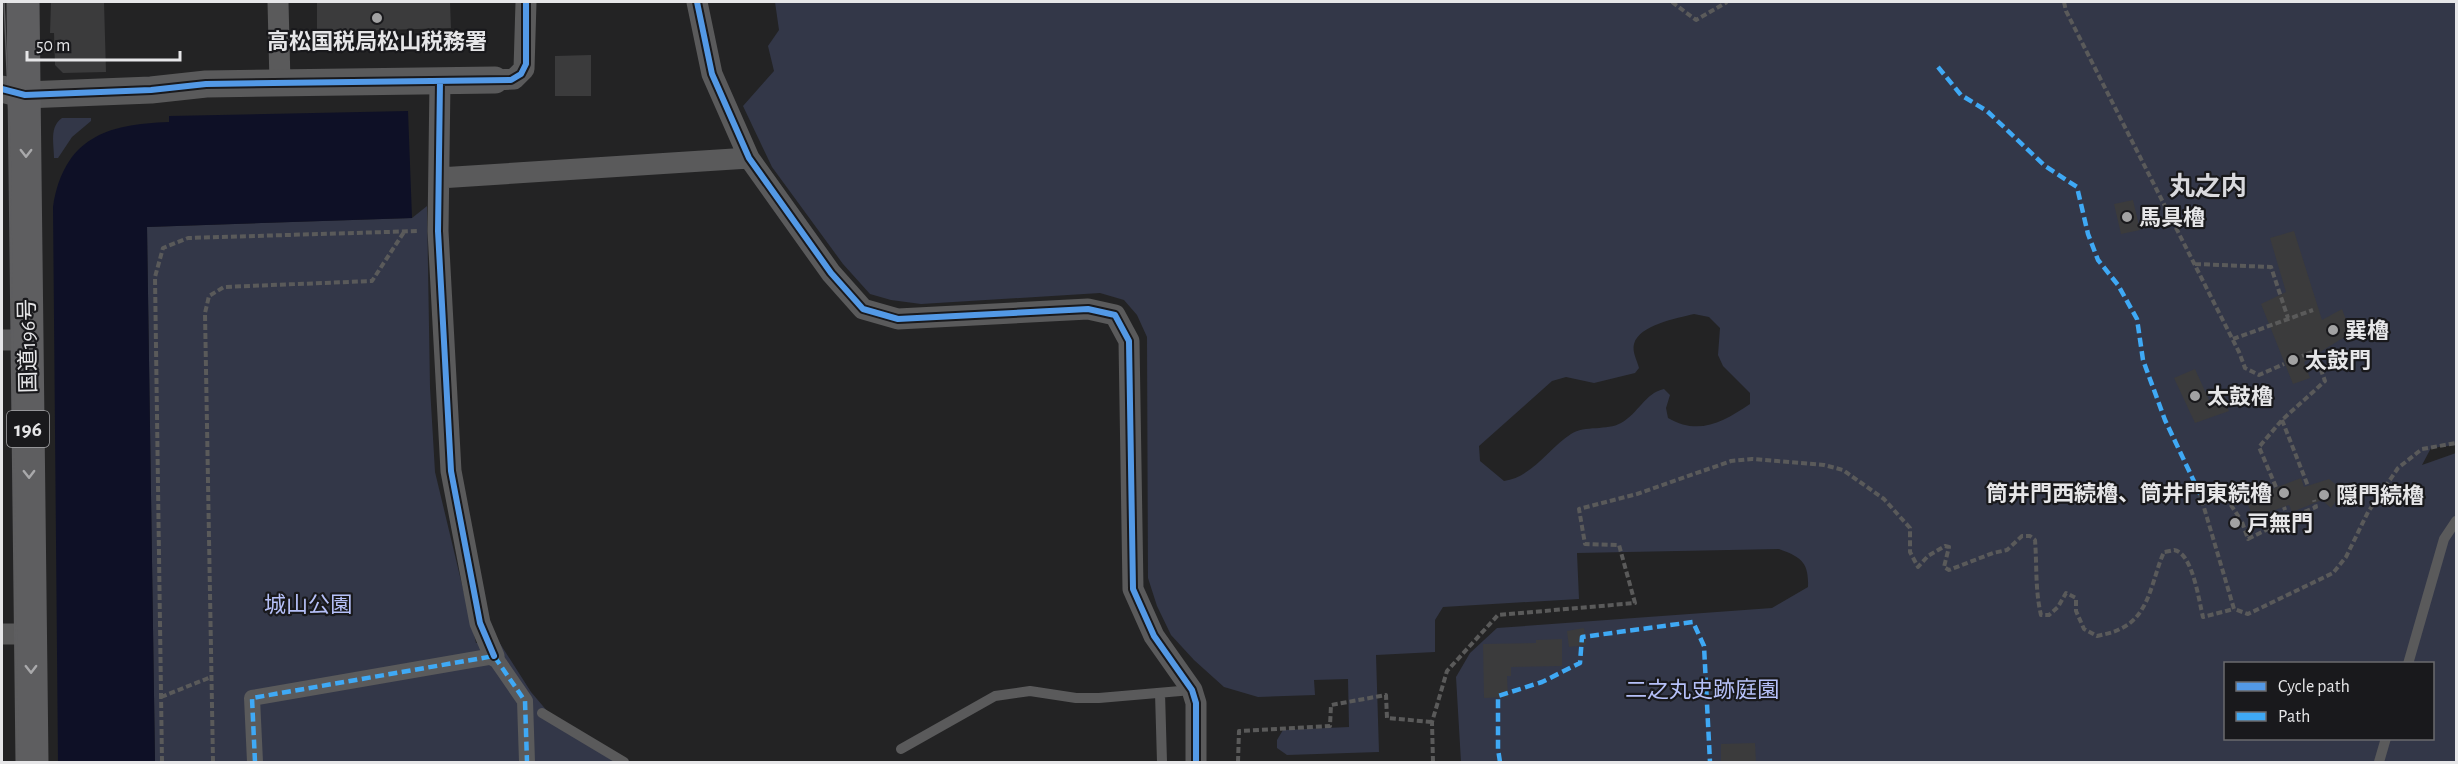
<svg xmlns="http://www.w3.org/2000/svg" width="2458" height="764" viewBox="0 0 2458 764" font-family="'Alegreya Sans','Noto Sans JP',sans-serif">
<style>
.green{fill:#333748;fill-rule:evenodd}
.water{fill:#0e1026}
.building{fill:#3b3b3c}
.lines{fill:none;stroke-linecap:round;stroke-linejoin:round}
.path{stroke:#5a5a5a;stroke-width:4;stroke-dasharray:6 3;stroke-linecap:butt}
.service{stroke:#5a5a5b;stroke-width:10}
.pedestrian{stroke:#5a5a5b;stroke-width:16}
.minor{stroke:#5a5a5b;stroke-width:21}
.tertiary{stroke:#5a5a5b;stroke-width:27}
.trunk{stroke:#5e5e60;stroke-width:33}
.tram{stroke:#5e5e60;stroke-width:1.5}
.quiet{stroke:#3fa9f5;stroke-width:4.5;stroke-dasharray:9 4.5;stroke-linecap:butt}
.cycleway-casing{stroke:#19191c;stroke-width:10}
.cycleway{stroke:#5399e6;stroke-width:6}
.oneway{stroke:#a9a9ab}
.poi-dot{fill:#a2a2a3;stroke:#19191c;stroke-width:2}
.labels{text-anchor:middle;stroke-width:4.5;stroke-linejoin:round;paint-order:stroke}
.shield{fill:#19191c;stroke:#a8a8ab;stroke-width:1.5}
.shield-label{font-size:21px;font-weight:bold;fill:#e6e6e8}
.poi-label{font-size:22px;font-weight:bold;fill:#e6e6e8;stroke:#19191c;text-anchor:start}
.street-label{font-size:22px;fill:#e6e6e8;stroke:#19191c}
.park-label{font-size:22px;fill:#b6c0f8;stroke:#19191c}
.quarter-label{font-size:26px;font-weight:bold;fill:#d9d9dd;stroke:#19191c}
</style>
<rect width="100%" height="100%" fill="#232324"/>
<path class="green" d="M775,2h1681v443l-25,3 -9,17 34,-12v309h-995l-5,-85 14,-24 27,-25 275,-20 36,-21c1,-25 -7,-30 -29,-38l-202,4 2,46 -136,8 -8,13v32l-59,3 3,97 -92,3 -10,-7v-8l6,-10 66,-3 -1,-48 -34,1 1,15 -57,2 -34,-10 -30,-27 -23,-25 -14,-29 -9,-28 -1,-241 -10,-22 -13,-15 -24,-7 -179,11 -30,-4 -21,-6 -27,-30 -71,-97 -29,-61 31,-35 -6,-25 11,-16zM1694,314l15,3 11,11 -2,27 5,11 27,27v11c-27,18 -51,32 -82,14l-2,-10 4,-13 -6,-6c-19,4 -26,25 -43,34 -14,8 -36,2 -50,11 -22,14 -40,44 -67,47l-24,-20 -1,-15 73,-65 14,-4 28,6 41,-10 4,-5c-2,-8 -7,-16 -5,-24 5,-19 43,-26 60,-30zM2226,664h206v74h-206z
M62,118h29v3l-19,16 -14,21h-4c0,-14 -5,-31 8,-40z
M427,206l3,181 5,85 41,171 23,-1 32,50 34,40 56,30h-466l-8,-535 265,-9z"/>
<path class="water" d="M408,111l4,107 -265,9 8,535h-97l-5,-555c11,-69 53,-83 116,-85v-6z"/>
<path class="building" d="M51,2h53l2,70 -43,1 -8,-8 -1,-32h-4z
M317,2h133l1,26 -134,4z
M591,55v41h-36v-40z
M2133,200l7,30 -19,4 -7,-30z
M2294,231l28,89 20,-11 9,24 -47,29 6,16 -17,6 -32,-80 25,-12 -16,-54z
M2195,369l14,31 14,-4 6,15 -34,12 -21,-45z
M2301,478l3,9 25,-8 15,12 -13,17 -9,-8 -30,12 -3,-7 -36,13 -7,-19z
M1584,628l2,17 -17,2 -2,-16z
M1562,639v27l-51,1v9h-4l1,21 -24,1 -1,-54 53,-1v-3z
M1755,743l1,19h-35v-18z"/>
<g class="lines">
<path class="path" d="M1672,2l24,18 31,-18
M2064,2l2,9 173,341 6,16 14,7 25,-11
M2195,264l76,3 17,51
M2233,339l80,-29
M2282,420l26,66
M2276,487l-17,-40 23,-27 43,-39 -11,-30 -12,5
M2239,517l-21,-31 -18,8 34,115 14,5 85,-41 13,-16 22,-45 30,-44 24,-19 34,-6
M2288,519l28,-12 -2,-7
M2242,522l6,17 40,-20 -4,-12
M161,697l50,-20
M162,762l-7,-485 8,-29 25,-10 231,-7
M213,762l-8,-449 4,-17 15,-9 148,-6 32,-49
M1238,762l1,-31 91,-5 1,-21 55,-10 1,23 45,4
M1433,762l-1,-40 15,-51 51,-56 137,-12 -16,-58 -34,-1 -6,-35 58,-15 94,-33 21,-2 72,6 19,5 41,29 26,29v24l8,15 10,-11 17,-10 4,1 -5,20 5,3 44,-17 14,-3 15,-14h8l5,4c2,25 0,50 6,75h8l9,-8 8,-14 10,5v13l8,18 13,7c8,-2 16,-3 23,-7 30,-13 32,-51 44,-77 1,0 10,-2 10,-2 19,3 25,52 29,67l31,-8"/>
<path class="service" d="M2408,664l36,-125 12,-18
M1160,693l2,69
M542,713l82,49
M901,749l94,-53 35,-5 46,7h23l93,-8
M2379,762l7,-24"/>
<path class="pedestrian" d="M255,762l-3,-64 242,-42 31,45 2,61"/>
<path class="minor" d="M278,2l2,81
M697,2l15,72 37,84 82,115 32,36 35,10 190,-10 27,6 14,26 4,248 21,47 38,54 4,13v59
M495,80l19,-1 10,-10 2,-67
M440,81l-2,150 13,240 29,152 14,33
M439,178l310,-20
M2,340h25
M2,634h28"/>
<path class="tertiary" d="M2,89l23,6 126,-5 55,-6 289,-4"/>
<path class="trunk" d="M23,2l9,760"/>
<path class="tram" d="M4,2l6,136 8,624"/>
<path class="quiet" d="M1938,67l23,28 26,16 58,55 32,21 11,47 10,26 20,25 19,34 6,41 22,60 35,74
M255,762l-3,-64 242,-42 31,45 2,61
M1500,762l-2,-13v-53l44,-14 38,-19 2,-26 111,-15 11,24 6,116"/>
<g class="cycleway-casing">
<path id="cycleway" d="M697,2l15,72 37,84 82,115 32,36 35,10 190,-10 27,6 14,26 4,248 21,47 38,54 4,13v59
M440,81l-2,150 13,240 29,152 14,33
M2,89l23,6 126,-5 55,-6 305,-4 10,-6 5,-10v-62"/>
</g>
<use href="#cycleway" class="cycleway"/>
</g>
<defs><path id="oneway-chevron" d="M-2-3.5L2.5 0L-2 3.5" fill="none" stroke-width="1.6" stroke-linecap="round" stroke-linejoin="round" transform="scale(1.5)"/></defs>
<g class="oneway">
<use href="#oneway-chevron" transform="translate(26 153) rotate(90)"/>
<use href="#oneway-chevron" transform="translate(29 474) rotate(89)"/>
<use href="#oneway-chevron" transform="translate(31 669) rotate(89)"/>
</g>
<g class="poi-dot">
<circle cx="377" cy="18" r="6"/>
<circle cx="2127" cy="217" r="6"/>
<circle cx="2333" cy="330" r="6"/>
<circle cx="2293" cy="360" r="6"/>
<circle cx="2195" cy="396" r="6"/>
<circle cx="2284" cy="493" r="6"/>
<circle cx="2324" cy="495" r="6"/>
<circle cx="2235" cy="523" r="6"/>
</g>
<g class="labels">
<rect class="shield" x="7" y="411" width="42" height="36" rx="4.5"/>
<g class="shield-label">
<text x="28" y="436">196</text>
</g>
<g class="poi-label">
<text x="377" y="49" text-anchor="middle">高松国税局松山税務署</text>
<text x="2139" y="225">馬具櫓</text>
<text x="2345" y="338">巽櫓</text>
<text x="2305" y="368">太鼓門</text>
<text x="2207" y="404">太鼓櫓</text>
<text x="2272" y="501" text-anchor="end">筒井門西続櫓、筒井門東続櫓</text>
<text x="2336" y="503">隠門続櫓</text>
<text x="2247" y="531">戸無門</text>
</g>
<g class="street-label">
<text transform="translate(27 346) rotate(-91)" y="8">国道196号</text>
</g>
<g class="park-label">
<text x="308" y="612">城山公園</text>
<text x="1702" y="697">二之丸史跡庭園</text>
</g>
<g class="quarter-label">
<text x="2208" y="195">丸之内</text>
</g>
</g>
<rect width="2458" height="764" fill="none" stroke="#e6e6e8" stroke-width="6"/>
<rect x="2224" y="662" width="210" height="78" fill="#19191c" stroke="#6b6b6e" stroke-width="1.5"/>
<rect x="2236" y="682" width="30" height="9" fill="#5399e6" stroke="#6b6b6e" stroke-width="1.5"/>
<text x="2278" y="692" font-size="18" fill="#e6e6e8">Cycle path</text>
<rect x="2236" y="712" width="30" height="9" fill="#3fa9f5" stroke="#6b6b6e" stroke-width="1.5"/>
<text x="2278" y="722" font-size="18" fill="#e6e6e8">Path</text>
<path d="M27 51v9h153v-9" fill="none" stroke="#e6e6e8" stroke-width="3"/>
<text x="36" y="51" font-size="18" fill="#e6e6e8" stroke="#19191c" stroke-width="4.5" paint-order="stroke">50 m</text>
</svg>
